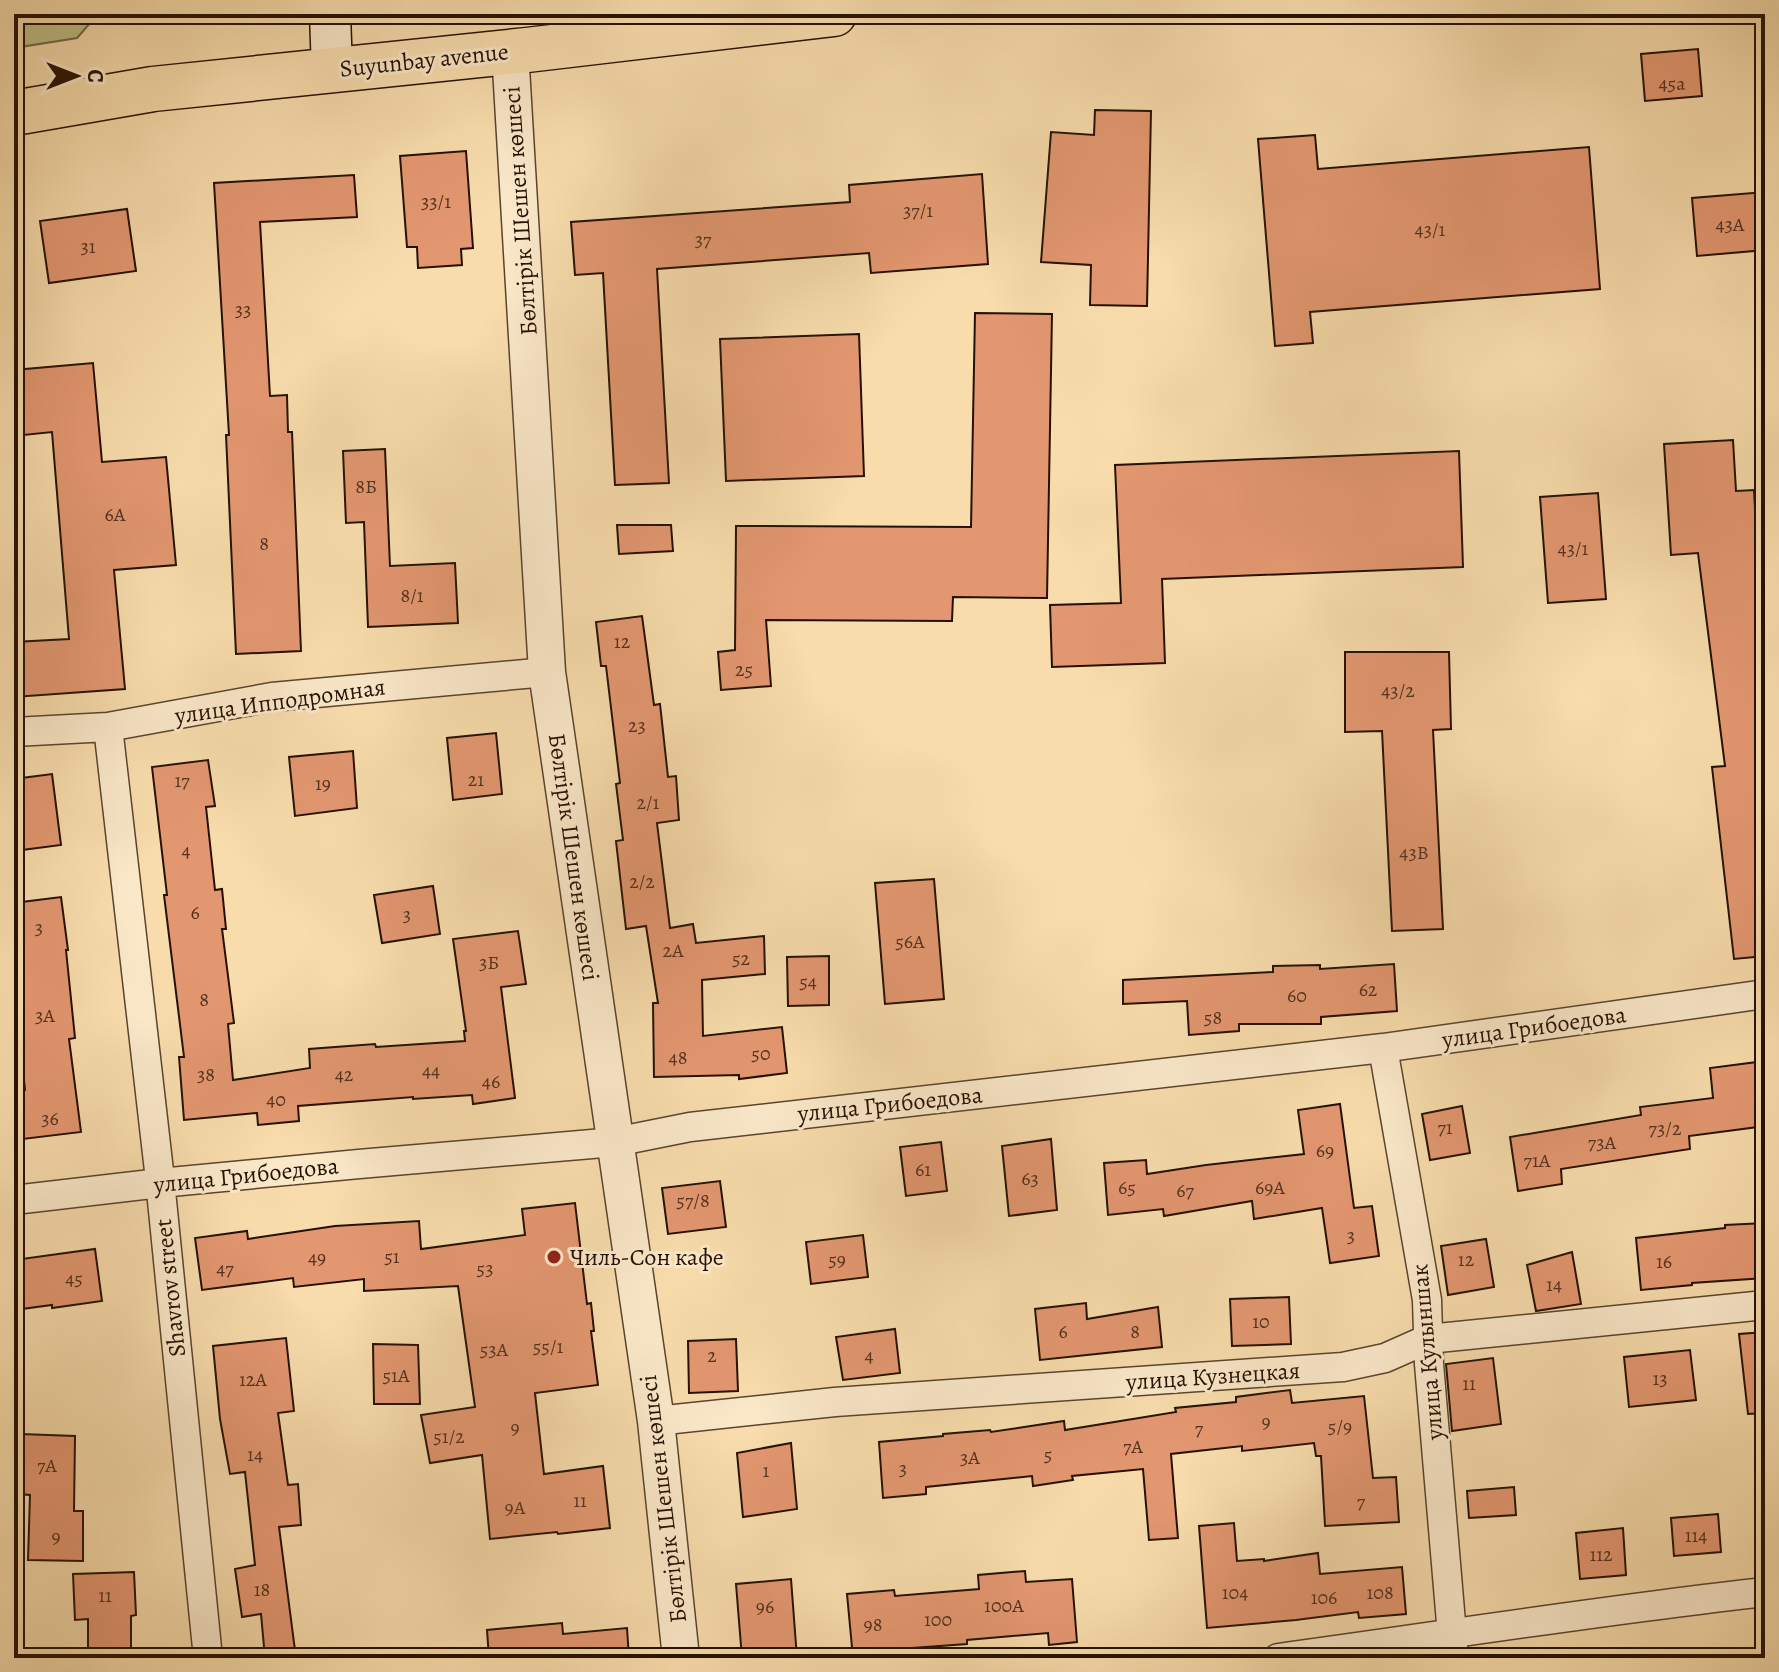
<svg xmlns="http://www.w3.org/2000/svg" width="1779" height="1672" viewBox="0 0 1779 1672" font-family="Alegreya,serif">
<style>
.green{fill:#bfc088;stroke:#726846;stroke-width:2}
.building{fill:#e39770;stroke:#251104;stroke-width:2}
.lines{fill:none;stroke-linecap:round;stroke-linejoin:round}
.minor-casing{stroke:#5a442e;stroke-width:31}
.tertiary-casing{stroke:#5a442e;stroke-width:39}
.secondary-casing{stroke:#251104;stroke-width:43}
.primary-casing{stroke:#251104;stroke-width:47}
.minor{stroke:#fae8c9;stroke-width:28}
.tertiary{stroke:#fae8c9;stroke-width:36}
.secondary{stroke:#fae8c9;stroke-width:40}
.primary{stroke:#f8dcac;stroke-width:44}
.poi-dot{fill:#8f2418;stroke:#fae8c9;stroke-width:3}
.labels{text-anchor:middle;stroke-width:6;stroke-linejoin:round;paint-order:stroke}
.number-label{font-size:20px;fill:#54321f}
.street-label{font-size:24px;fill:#251104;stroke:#fae8c9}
.poi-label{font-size:24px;fill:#251104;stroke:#fae8c9;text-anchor:start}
</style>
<rect width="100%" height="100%" fill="#f8dcac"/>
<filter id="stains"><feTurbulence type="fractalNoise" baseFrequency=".0025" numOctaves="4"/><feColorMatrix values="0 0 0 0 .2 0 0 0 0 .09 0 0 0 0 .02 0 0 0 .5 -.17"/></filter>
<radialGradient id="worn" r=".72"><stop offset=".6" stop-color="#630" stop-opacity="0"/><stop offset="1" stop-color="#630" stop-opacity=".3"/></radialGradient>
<path class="green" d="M36,14h62l-21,24 -63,10v-30z"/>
<path class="building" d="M1698,49l4,47 -57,5 -4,-47z
M1095,110l56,1 -4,195 -57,-1 1,-40 -50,-3 10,-130 43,3z
M1315,135l3,34 271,-22 11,142 -290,23 3,31 -38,3 -17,-207z
M466,151l7,97 -12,1 1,16 -44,3 -1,-21h-10l-7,-91z
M982,174l6,90 -117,9 -2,-20 -212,16 12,214 -54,2 -12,-212 -28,2 -4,-53 279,-20 -1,-17z
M354,175l3,42 -97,5 10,174 17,-1 1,37h4l9,219 -65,3 -10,-219h3l-15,-252z
M1765,192v58l-68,6 -5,-58z
M127,209l9,62 -87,12 -9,-62z
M975,313l77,1 -5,284 -94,-1 -1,24 -186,-1 5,66 -50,4 -3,-38 17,-2 1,-124 235,1z
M859,334l5,142 -138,5 -6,-142z
M93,363l9,99 64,-5 10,108 -62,5 11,119 -111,8v-55l55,-3 -17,-207 -38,4v-66z
M1733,440l3,51 18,-1 3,55 8,66v345l-31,3 -22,-192 13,-1 -27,-213 -27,2 -7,-111z
M385,449l5,117 65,-3 3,60 -90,4 -4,-105 -18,1 -3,-72z
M1459,451l4,116 -301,12 3,84 -113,4 -2,-62 71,-2 -6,-138z
M1598,493l8,106 -58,4 -8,-106z
M617,525h54l2,26 -54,3z
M642,616l12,89 6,-1 8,73 8,-1 3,44 -22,3 13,105 23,-4 3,19 68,-7 1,38 -63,6 1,56 79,-9 5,46 -48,6v-4l-85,2 -1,-74h5l-12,-77 -20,3 -10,-88 7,-1 -7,-56 4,-1 -14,-117h-5l-5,-44z
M1345,652h104l2,77 -18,1 10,199 -51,2 -10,-200 -37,1z
M496,733l6,61 -49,6 -6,-62z
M353,751l4,57 -62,8 -6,-59z
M208,760l7,46 -9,1 9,83 7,-1 4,40h-4l12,94 -6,1 5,56 77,-12 -1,-19 66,-5 1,3 89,-6 -1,-10h2l-13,-92 65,-8 8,53 -25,3 14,111 -42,6 -1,-9 -59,4v-2l-115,9 1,15 -41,4 -1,-12 -73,7 -5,-63h5l-20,-162h3l-15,-128z
M52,774l9,71 -47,6v-72z
M934,879l10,120 -59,5 -10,-121z
M433,886l7,48 -58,9 -8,-48z
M61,897l7,53h-2l9,88 -6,1 12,93 -58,7 -6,-48 8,-1 -11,-99v-88z
M829,956v49l-41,1 -1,-49z
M1394,964l3,47 -76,6v7h-82v7l-50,4 -2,-34 -64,3v-24l150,-8v-6l47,-1v4z
M1765,1061v65l-76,10 1,13 -129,20 1,15 -44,7 -8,-54 131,-22 -1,-8 73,-9 -3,-30z
M1340,1104l14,104 18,-2 7,50 -49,7 -8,-55 -68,11 -2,-18 -88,15 -1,-7 -55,6 -4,-52 42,-3 1,14 59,-9 98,-11 -6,-44z
M1462,1106l8,47 -40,7 -8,-46z
M1051,1139l6,71 -48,6 -7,-70z
M941,1142l6,49 -41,5 -6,-49z
M720,1181l6,46 -58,7 -6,-46z
M575,1203l12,101 4,-1 3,28h-3l7,54 -63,8 9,81 59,-8 7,62 -52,6 -1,-2 -67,7 -8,-84 -52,8 -9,-48 54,-8 -17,-121 -94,5v-12l-70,8 -1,-9 -91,12 -7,-52 52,-7 1,8 87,-13 84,-5 2,28 104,-14 -3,-26z
M1765,1223v55l-73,5v2l-51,5 -5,-52 89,-10v-3z
M863,1235l5,42 -57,7 -5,-42z
M1486,1239l8,48 -46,8 -7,-49z
M95,1249l7,52 -50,7v-3l-38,5v-50z
M1572,1252l9,52 -45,7 -9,-46z
M1289,1297l2,47 -59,2 -2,-47z
M1086,1303l1,16 71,-12 4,40 -122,13 -5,-51z
M895,1329l5,44 -57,7 -7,-43z
M1765,1332v81l-17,1 -9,-80z
M286,1338l8,73 -16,2 10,72 10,-1 3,41 -22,2 17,131h-31l-4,-44 -19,3 -7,-48 20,-4 -10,-93 -15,2 -10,-55 -7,-73z
M736,1339l2,52 -49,2 -1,-52z
M373,1344l45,1 2,59h-46z
M1690,1350l6,50 -67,7 -5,-50z
M1493,1358l8,66 -49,7 -6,-67z
M1290,1390l2,13 72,-7 9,82 23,-1 3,45 -74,4 -4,-70h-5l-2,-13 -72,8v-5l-71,8 7,84 -29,2 -6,-71 -71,7 1,4 -40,6 -1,-10 -106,11v7l-43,4 -4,-56 64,-6v-2l47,-4 1,2 73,-11 1,9 111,-18 -1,-4 61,-6v-5z
M21,1434l54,2 -1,75h9v50l-55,-1 2,-65 -12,-1z
M791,1443l6,66 -54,8 -6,-64z
M1514,1487l2,28 -47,3 -2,-27z
M1718,1514l3,38 -47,4 -3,-38z
M1234,1523l3,38 27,-2v2l54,-8 2,21 82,-7 4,47 -47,4 -1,-6 -62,8 -89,8 -8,-102z
M1623,1528l3,47 -46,4 -4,-46z
M1025,1571l1,11 46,-3 5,63 -28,3 -1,-12 -81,7v4l-68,5v5l-46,4 -6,-64 47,-4 1,6 84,-7 -1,-14z
M134,1572l2,43 -5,1v42h-43v-39l-13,1 -2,-46z
M791,1579l6,79h-55l-6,-74z
M562,1623l1,11 64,-6 2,30h-140l-2,-28z"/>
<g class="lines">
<g class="minor-casing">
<path id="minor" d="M108,727l51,444 49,487
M14,732l94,-5 164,-30 275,-25
M1383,1048l44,252 2,64 25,294
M14,1200l146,-17 199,-19 256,-22 75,-15 693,-79 382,-54
M656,1421l179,-19 508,-35 42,-9 43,-19 337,-34
M1278,1658c162,-22 324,-48 487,-66"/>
</g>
<g class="tertiary-casing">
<path id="tertiary" d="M510,51l37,621 109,749 25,237"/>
</g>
<g class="secondary-casing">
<path id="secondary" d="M330,14l2,56"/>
</g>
<g class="primary-casing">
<path id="primary" d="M14,113l139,-24 374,-39 307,-36"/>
</g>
<use href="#minor" class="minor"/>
<use href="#tertiary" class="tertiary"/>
<use href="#secondary" class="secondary"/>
<use href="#primary" class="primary"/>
</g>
<circle class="poi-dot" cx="554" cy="1257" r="8"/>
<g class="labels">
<g class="number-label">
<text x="1672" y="90">45а</text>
<text x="436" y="208">33/1</text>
<text x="918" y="217">37/1</text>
<text x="1730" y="231">43А</text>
<text x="1430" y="236">43/1</text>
<text x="703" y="246">37</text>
<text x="88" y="253">31</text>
<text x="243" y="316">33</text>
<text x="366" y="493">8Б</text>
<text x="115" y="521">6А</text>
<text x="264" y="550">8</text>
<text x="1573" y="555">43/1</text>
<text x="412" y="602">8/1</text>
<text x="622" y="648">12</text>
<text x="744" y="676">25</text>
<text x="1398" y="697">43/2</text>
<text x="637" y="732">23</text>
<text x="476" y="786">21</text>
<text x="182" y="787">17</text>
<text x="323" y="790">19</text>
<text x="648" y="809">2/1</text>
<text x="186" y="857">4</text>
<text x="1414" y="859">43В</text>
<text x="642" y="888">2/2</text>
<text x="195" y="919">6</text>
<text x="407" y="921">3</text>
<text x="39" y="934">3</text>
<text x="910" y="948">56А</text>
<text x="673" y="957">2А</text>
<text x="741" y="965">52</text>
<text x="489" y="969">3Б</text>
<text x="808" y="988">54</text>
<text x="1368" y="996">62</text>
<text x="1297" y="1002">60</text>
<text x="204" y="1006">8</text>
<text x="45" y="1022">3А</text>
<text x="1213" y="1024">58</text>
<text x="761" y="1060">50</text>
<text x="678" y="1064">48</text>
<text x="431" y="1077">44</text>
<text x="206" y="1081">38</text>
<text x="344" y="1081">42</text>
<text x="491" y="1088">46</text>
<text x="276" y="1106">40</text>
<text x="50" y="1125">36</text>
<text x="1445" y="1134">71</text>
<text x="1665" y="1135">73/2</text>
<text x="1602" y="1149">73А</text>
<text x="1325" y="1157">69</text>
<text x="1537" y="1167">71А</text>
<text x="923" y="1176">61</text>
<text x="1030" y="1185">63</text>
<text x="1127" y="1194">65</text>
<text x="1270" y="1194">69А</text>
<text x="1185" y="1197">67</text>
<text x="693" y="1207">57/8</text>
<text x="1351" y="1242">3</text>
<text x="392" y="1263">51</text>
<text x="317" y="1264">49</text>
<text x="837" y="1266">59</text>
<text x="1466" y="1266">12</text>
<text x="1664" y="1268">16</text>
<text x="225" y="1275">47</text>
<text x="485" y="1275">53</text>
<text x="74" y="1285">45</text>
<text x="1554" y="1291">14</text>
<text x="1261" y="1328">10</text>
<text x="1063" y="1338">6</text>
<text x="1135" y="1338">8</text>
<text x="548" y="1353">55/1</text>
<text x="494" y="1356">53А</text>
<text x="712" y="1362">2</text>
<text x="869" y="1362">4</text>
<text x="396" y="1382">51А</text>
<text x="1660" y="1385">13</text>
<text x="253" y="1386">12А</text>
<text x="1469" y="1390">11</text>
<text x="1266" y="1428">9</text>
<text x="1340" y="1433">5/9</text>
<text x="515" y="1434">9</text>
<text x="1199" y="1435">7</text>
<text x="449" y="1443">51/2</text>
<text x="1133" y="1453">7А</text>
<text x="255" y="1461">14</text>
<text x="1048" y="1461">5</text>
<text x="970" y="1464">3А</text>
<text x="47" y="1472">7А</text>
<text x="903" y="1475">3</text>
<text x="766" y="1477">1</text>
<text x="580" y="1507">11</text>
<text x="1361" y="1508">7</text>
<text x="515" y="1514">9А</text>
<text x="1696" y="1542">114</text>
<text x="56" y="1543">9</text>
<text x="1601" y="1561">112</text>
<text x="262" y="1596">18</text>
<text x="1235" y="1599">104</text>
<text x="1380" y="1599">108</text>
<text x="105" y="1602">11</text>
<text x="1324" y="1604">106</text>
<text x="1004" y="1612">100А</text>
<text x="765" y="1613">96</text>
<text x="938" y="1626">100</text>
<text x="873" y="1631">98</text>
</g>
<g class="street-label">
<text transform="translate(424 60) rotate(-6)" y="8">Suyunbay avenue</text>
<text transform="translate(520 211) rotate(-94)" y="8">Бөлтірік Шешен көшесі</text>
<text transform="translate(280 701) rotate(-8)" y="8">улица Ипподромная</text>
<text transform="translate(574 857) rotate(82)" y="8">Бөлтірік Шешен көшесі</text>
<text transform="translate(1534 1027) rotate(-8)" y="8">улица Грибоедова</text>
<text transform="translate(890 1104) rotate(-6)" y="8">улица Грибоедова</text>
<text transform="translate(246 1175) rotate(-6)" y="8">улица Грибоедова</text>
<text transform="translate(170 1288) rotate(-96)" y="8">Shavrov street</text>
<text transform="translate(1427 1352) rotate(-95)" y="8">улица Кулыншак</text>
<text transform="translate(1213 1376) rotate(-4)" y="8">улица Кузнецкая</text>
<text transform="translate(663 1499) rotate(-97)" y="8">Бөлтірік Шешен көшесі</text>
</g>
<g class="poi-label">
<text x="570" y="1265">Чиль-Сон кафе</text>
</g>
</g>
<rect width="1779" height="1672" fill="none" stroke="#f8dcac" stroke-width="48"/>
<rect x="16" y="16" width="1747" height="1640" fill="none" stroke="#251104" stroke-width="4"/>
<rect x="24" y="24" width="1731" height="1624" fill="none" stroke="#251104" stroke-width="2"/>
<g transform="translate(76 76) rotate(90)" stroke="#fae8c9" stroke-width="6" paint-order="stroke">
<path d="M0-6L14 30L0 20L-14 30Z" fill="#251104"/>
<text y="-12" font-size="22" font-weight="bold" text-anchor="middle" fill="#251104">С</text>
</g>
<rect width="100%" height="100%" filter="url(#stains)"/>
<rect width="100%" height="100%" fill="url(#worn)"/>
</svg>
